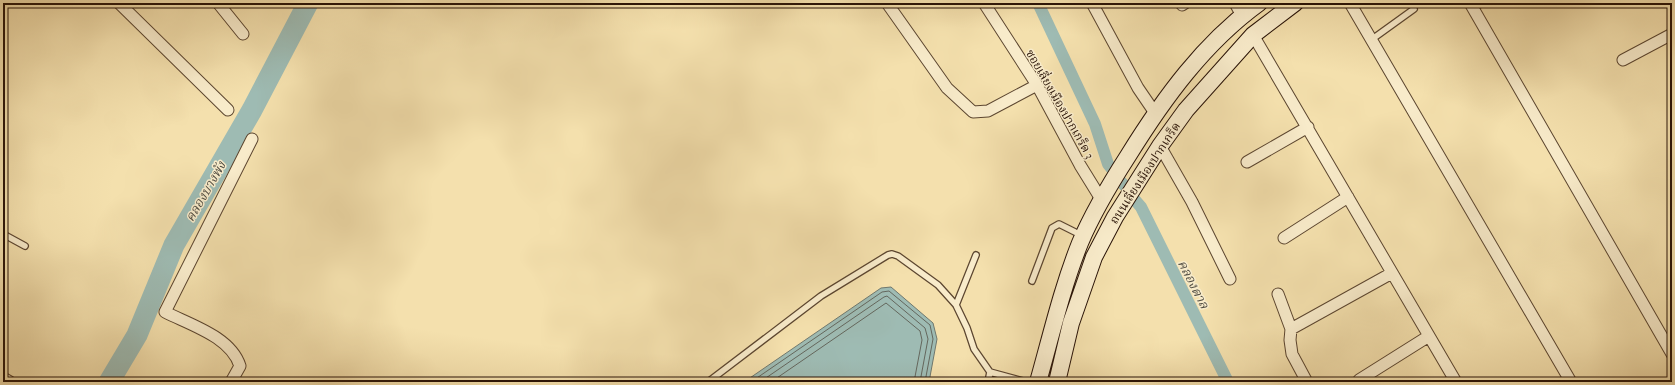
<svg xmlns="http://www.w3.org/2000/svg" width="1675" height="385" viewBox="0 0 1675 385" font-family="'IM FELL Double Pica','Noto Serif Thai',serif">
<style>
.water{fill:#9ebbb3;stroke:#6f786e}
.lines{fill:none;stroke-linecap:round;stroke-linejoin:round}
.shore{stroke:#64675d;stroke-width:1}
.canal{stroke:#9ebbb3;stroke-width:12}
.river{stroke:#9ebbb3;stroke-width:21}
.lane-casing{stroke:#5c4630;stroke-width:8}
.street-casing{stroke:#5c4630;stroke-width:13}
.secondary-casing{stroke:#291307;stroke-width:18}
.lane{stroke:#f8ebca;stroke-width:5.5}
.street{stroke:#f8ebca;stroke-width:11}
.secondary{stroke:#f8ebca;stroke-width:16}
.labels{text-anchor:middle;stroke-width:3;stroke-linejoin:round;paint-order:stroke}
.street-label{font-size:12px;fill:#291307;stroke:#f8ebca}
.water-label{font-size:13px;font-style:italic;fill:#524e43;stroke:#f8ebca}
</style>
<rect width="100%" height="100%" fill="#f4e0ad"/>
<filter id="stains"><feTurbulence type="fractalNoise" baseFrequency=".005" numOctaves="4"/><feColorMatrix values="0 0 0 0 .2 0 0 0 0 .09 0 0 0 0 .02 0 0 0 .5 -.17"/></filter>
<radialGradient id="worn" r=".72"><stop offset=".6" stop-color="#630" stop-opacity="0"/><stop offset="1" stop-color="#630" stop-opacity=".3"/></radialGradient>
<path class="water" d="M891,287l42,36 4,16 -8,43h-185l137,-94z"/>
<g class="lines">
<path class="shore" d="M751,382l131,-90 7,-1 41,34 3,14 -8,43
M760,382l124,-85 3,-1 38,32 3,11 -8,43
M771,382l115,-79 34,28 2,9 -8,42"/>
<path class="canal" d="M1038,3l57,121 13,40 4,5
M1120,181l6,6
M1134,199l7,8 87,175"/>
<path class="river" d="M109,382l28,-47 37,-90 78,-135 56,-107"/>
<g class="lane-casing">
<path id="lane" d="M1473,8l10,-5
M1371,40l43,-31
M3,234l22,12
M1032,281l20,-53 7,-4 22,11
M956,305l20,-50
M708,382l113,-86 67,-41 4,-1 6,2 40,29 18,20 11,23 7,21 16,23 37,10
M988,382l2,-10"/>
</g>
<g class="street-casing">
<path id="street" d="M119,3l109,107
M218,3l25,31
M887,3l60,85 26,24 15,-1 49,-26
M984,3l53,82 43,80 21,34
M1092,3l46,85 17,25
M1235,3l7,13
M1350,3l221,379
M1470,3l202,351
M1182,5l3,-2
M1253,35l203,347
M1623,60l49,-26
M1160,146l32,56 38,77
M1247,162l61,-35
M1284,238l64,-41
M1278,294l13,35
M3,378l7,4
M1359,380l70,-44
M231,382l9,-16c-9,-29 -49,-41 -75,-54l87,-173
M1307,382l-15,-28 -2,-14 1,-11 101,-56"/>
</g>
<g class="secondary-casing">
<path id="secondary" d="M1038,382c13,-46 24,-94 42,-139 13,-31 30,-59 48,-87 36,-58 76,-113 131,-153
M1057,382l14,-59 23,-66 21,-40 45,-71 26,-36 67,-75 42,-32"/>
</g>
<use href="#lane" class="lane"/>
<use href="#street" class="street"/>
<use href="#secondary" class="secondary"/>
</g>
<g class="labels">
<g class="street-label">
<text transform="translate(1060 104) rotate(60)" y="4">ซอยเลี่ยงเมืองปากเกร็ด 3</text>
<text transform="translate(1145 173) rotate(-57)" y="4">ถนนเลี่ยงเมืองปากเกร็ด</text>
</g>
<g class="water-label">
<text transform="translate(205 191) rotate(-60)" y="5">คลองบางพัง</text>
<text transform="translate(1194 284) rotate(63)" y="5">คลองตาล</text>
</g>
</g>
<rect width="1675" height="385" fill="none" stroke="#f4e0ad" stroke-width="16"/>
<rect x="4" y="4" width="1667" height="377" fill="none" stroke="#291307" stroke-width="2"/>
<rect x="8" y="8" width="1659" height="369" fill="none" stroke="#291307"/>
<rect width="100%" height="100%" filter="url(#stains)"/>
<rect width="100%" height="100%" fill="url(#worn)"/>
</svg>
